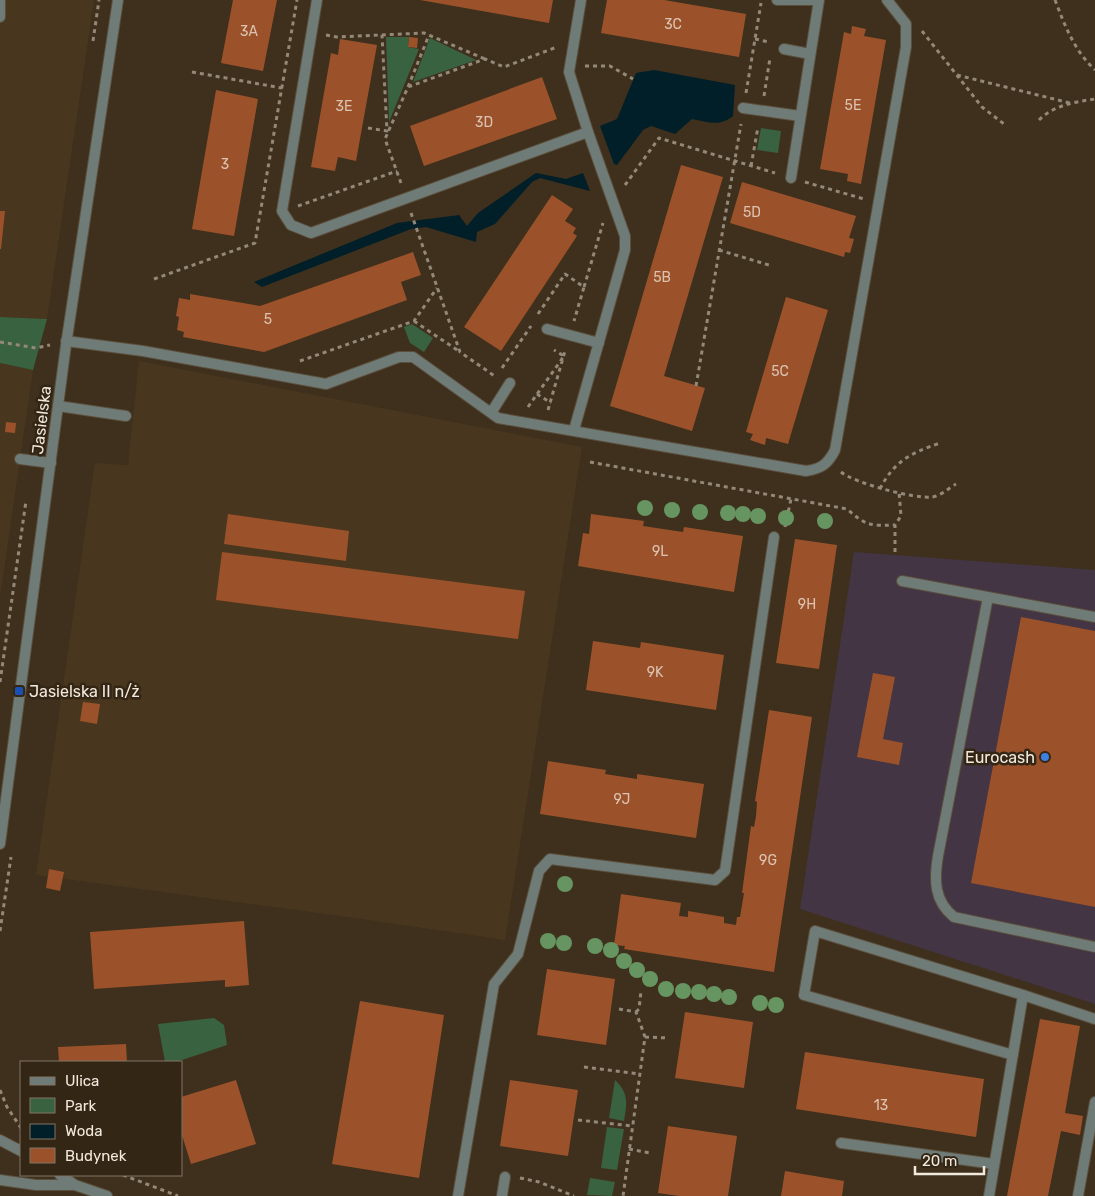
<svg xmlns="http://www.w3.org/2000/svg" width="1095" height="1196" viewBox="0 0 1095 1196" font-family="Rubik,sans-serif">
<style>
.commercial{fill:#433543}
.built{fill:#49361e}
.green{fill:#396240}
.water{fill:#001f29}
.building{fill:#9b522a}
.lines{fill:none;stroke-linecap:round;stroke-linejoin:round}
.service-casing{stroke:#5b4e3c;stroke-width:12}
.minor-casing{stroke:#5b4e3c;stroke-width:12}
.path{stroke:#948879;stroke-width:3;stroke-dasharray:4 4;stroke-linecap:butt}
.service{stroke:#6f7b76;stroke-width:10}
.minor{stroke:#6f7b76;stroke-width:10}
.tree{fill:#679561}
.transit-dot{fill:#1a4fb4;stroke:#342614;stroke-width:2}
.shop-dot{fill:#3f7fe0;stroke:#342614;stroke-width:2}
.labels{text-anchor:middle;stroke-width:5;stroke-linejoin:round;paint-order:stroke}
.number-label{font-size:14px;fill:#dcc3b1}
.street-label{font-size:16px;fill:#f2e9de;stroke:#342614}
.poi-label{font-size:16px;fill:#f2e9de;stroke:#342614;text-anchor:start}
</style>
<rect width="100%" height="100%" fill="#3e301d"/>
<path class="commercial" d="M854,552l241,18v434l-295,-95z"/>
<path class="built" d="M0,0h94l-47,319 -47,-2z
M139,361l443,86 -77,493 -157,-23 -312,-42 59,-412 33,2z
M0,363l33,7 -33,227z"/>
<path class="green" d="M386,37h23l-1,10 11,2 -30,73z
M430,38l46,22 -63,22z
M761,128l20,3 -3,22 -21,-3z
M0,317l47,2 -14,51 -33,-7z
M412,324l21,14 -9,14 -14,-9 -6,-16z
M214,1018l10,7 3,20 -51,17h-11l-7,-38z
M615,1080c14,13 12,23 9,41l-15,-3z
M607,1127l17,2 -7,41 -16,-2z
M590,1178l25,4 -3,14 -25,-1z"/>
<path class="water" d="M654,70l81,15 -2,31c-14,11 -25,6 -41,3l-17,15 -24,-8 -8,4 -26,35 -3,-1 -14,-38 17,-7 19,-46z
M536,173l30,6 17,-6 7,18 -50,-13 -8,4 -37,42 -18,8 -1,10 -50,-15 -15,2 -149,58 -8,-5 143,-59 62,-8 8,11 11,-13z"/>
<path class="building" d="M233,0h44l-14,71 -42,-8z
M420,0h133l-4,23z
M607,0h57l82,14 -7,43 -138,-24z
M852,26l14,3 -2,7 22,4 -25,144 -14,-3 1,-7 -28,-5 24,-137 7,2z
M409,37l9,1 -1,10 -9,-1z
M340,39l37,6 -21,116 -18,-4 -3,14 -24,-4 20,-114 7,2z
M542,77l15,42 -133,47 -14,-40z
M216,90l42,9 -24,137 -42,-7z
M681,165l42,12 -59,199 41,12 -13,43 -82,-25z
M742,182l114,34 -7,22 5,1 -4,14 -5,-1 -1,5 -114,-34z
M552,195l21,14 -8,12 11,7 -3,5 4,3 -76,115 -37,-24z
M0,211h5l-4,38h-1z
M413,252l8,23 -20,7 6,18 -143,52 -81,-15 1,-5 -7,-2 2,-13 -3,-1 3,-18 11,2v-6l70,12z
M786,297l42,13 -40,134 -22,-6 -1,7 -15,-5 3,-6 -7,-2z
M6,422l10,1 -1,10 -10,-1z
M228,514l121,17 -3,30 -122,-17z
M591,514l53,7 -1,5 40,6 1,-5 59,9 -9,56 -156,-26 5,-33 6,1z
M795,539l42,6 -18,124 -43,-6z
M222,552l303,39 -7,48 -302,-39z
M1021,617l74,14v276l-124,-24z
M593,641l47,7 1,-6 83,13 -8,55 -130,-20z
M873,673l22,4 -12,62 20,4 -4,22 -42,-8z
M83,702l17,2 -3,20 -17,-3z
M769,710l43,7 -38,255 -150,-23 1,-3 -11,-1 7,-51 60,9 -2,13 9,1v-6l36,6v6l12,2 1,-8h3l4,-24h-2l9,-67 3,1 2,-11 1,-14 -2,-1z
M548,761l58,9 -1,4 32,5v-5l67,10 -8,54 -156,-24z
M49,869l15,3 -4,19 -14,-3z
M244,921l5,64 -24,2v-7l-131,9 -4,-57z
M547,969l68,10 -9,66 -69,-10z
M360,1001l84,14 -25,163 -87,-14z
M685,1012l68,10 -9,66 -69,-10z
M1040,1019l40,7 -15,87 18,3 -3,19 -19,-4 -13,65h-41z
M126,1044l1,18h-68l-1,-15z
M805,1052l179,27 -8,58 -180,-28z
M236,1080l20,64 -65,20 -10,-32v-35z
M510,1080l68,10 -10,66 -68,-10z
M668,1126l69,10 -9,60h-49l-21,-3z
M785,1171l59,10 -2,15h-61z"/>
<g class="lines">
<g class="service-casing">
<path id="service" d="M777,0h37
M0,17v-17
M784,49l26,5
M743,108l57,8
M791,178l28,-178
M547,329l52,14
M66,341l77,10 183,33 73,-27h14l85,61 308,53c15,-2 22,-7 29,-21l71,-403v-23l-19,-24
M58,406l68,10
M491,413l19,-30
M574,430l51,-180v-14l-37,-104
M20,459l31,4
M902,581l193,36
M988,597l-50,259c-4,24 -4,45 16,61l141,30
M1013,1055l-209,-60 11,-64 208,64
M841,1143l153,21
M458,1196l36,-212 24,-30 21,-83 11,-12 165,21 10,-9 49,-334
M502,1196l3,-19
M989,1196l34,-201 72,24
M1078,1196l17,-94"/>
</g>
<g class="minor-casing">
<path id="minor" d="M317,0l-35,211 9,14 20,8 277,-101 -19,-60 12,-72
M0,844l66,-499 52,-345
M0,1140l21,11
M60,1175l15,10 32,11
M0,1180l36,5h39"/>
</g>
<path class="path" d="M1055,0c10,26 19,50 40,70
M922,31l60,76 22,17
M326,35l11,2 87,-4 61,26
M755,39l14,3
M93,41l6,-41
M585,66h25l23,13
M192,72l90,16
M957,75l113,28
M408,87l21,-52
M746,93l15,-90
M764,96l6,-38
M1039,120c15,-15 36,-18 56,-21
M368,128l19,3 -5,-96
M751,166l7,-39
M805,182l59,17
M401,183l-16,-44 23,-52 77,-28 19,8 53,-20
M625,185l34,-47 116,35
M298,206l99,-35
M411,213l49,139 36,25
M719,250l53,16
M154,279l101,-36 42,-243
M584,287l19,-64
M538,314l27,-40 19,13 -10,34
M414,321l46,31
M0,342l36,6 14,-3
M300,361l114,-40 23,-33
M502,368l29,-42
M696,386l45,-262
M537,394l14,9
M528,407l36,-51 -10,-6
M548,410l17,-59
M590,462l257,47c19,17 24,17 48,16
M841,472c13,11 73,27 90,25 8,0 18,-9 25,-13
M880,489c14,-28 31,-36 60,-46
M785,527l6,-28
M895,552v-27l6,-9 -2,-24
M0,682l26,-181
M0,931l11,-74
M619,1009l17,3 9,25 -22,159
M636,1012l3,-3 2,-18
M645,1037l23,1
M584,1067l55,7
M0,1090l7,17 14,21
M578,1120l54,6
M629,1149l21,4
M123,1175l55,21
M520,1178l19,4 35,14"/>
<use href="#service" class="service"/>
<use href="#minor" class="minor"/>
</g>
<g class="tree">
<circle cx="645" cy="508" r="8"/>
<circle cx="672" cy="510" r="8"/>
<circle cx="700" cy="512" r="8"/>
<circle cx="728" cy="513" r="8"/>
<circle cx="743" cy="514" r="8"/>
<circle cx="758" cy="516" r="8"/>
<circle cx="786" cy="518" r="8"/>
<circle cx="825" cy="521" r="8"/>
<circle cx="565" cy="884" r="8"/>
<circle cx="548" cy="941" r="8"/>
<circle cx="564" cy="943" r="8"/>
<circle cx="595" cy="946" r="8"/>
<circle cx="611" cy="950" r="8"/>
<circle cx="624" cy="961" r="8"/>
<circle cx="637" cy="970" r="8"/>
<circle cx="650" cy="979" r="8"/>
<circle cx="666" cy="989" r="8"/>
<circle cx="683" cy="991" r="8"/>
<circle cx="699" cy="992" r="8"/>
<circle cx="714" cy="994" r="8"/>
<circle cx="729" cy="997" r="8"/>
<circle cx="760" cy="1003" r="8"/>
<circle cx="776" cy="1005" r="8"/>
</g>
<rect class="transit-dot" x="14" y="686" width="10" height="10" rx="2.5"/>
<circle class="shop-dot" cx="1045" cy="757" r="5"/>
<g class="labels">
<g class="number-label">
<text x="673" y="29">3C</text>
<text x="249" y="36">3A</text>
<text x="853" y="110">5E</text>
<text x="344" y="111">3E</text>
<text x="484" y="127">3D</text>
<text x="225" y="169">3</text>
<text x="752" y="217">5D</text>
<text x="662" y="282">5B</text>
<text x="268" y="324">5</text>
<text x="780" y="376">5C</text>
<text x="660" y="556">9L</text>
<text x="807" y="609">9H</text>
<text x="655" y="677">9K</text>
<text x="622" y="804">9J</text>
<text x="768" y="865">9G</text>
<text x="881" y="1110">13</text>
</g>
<g class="street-label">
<text transform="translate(41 420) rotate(-83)" y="6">Jasielska</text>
</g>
<g class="poi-label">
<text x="29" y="697">Jasielska II n/ż</text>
<text x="1035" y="763" text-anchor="end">Eurocash</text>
</g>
</g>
<rect x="20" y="1061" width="162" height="115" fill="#342614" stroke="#807465"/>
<rect x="30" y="1077" width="25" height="8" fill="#6f7b76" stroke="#807465"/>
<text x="65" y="1086" font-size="15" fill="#f2e9de">Ulica</text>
<rect x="30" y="1098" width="25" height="15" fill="#396240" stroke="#807465"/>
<text x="65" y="1111" font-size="15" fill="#f2e9de">Park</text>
<rect x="30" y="1124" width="25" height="15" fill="#001f29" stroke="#807465"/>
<text x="65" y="1136" font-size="15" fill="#f2e9de">Woda</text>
<rect x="30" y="1148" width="25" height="15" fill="#9b522a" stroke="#807465"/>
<text x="65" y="1161" font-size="15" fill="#f2e9de">Budynek</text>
<path d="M915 1166v8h69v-8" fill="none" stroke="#f2e9de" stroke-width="2.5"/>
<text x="922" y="1166" font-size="15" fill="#f2e9de" stroke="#342614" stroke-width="4" paint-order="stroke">20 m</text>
</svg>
